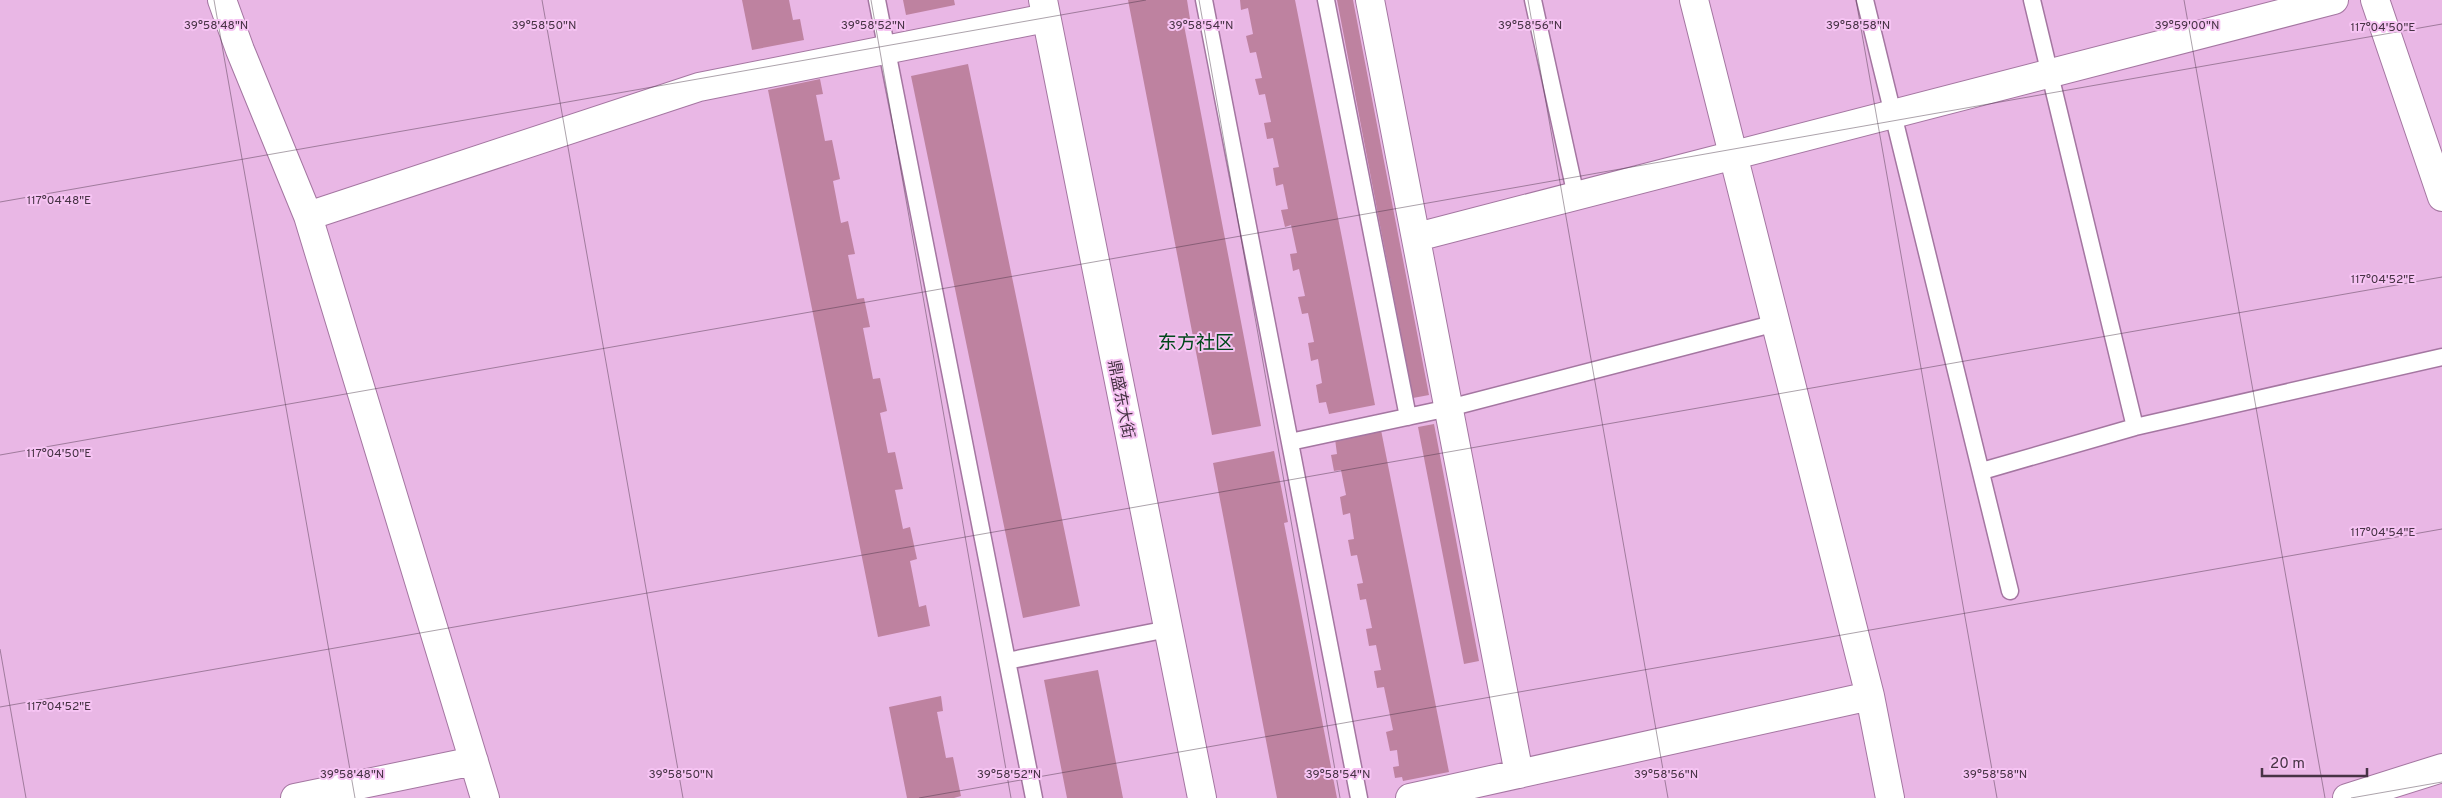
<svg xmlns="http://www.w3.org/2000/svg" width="2442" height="798" viewBox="0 0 2442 798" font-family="Overpass,'Noto Sans SC',sans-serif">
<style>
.building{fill:#be82a0}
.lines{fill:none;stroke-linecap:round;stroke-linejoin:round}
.service-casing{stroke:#a476a1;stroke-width:19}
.minor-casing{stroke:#a476a1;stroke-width:30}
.secondary-casing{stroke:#a476a1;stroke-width:30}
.service{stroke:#fff;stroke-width:16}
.minor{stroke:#fff;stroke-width:28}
.secondary{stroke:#fff;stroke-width:28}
.ticks{fill:none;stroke:#473345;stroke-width:1;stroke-opacity:0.45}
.labels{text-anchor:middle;stroke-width:4;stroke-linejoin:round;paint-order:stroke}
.street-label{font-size:16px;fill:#473345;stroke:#f6c4f3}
.quarter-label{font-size:19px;fill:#00481a;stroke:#f6c4f3}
.ticks-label{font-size:12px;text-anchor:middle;fill:#473345;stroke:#f6c4f3;stroke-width:4;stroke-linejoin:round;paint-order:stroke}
</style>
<rect width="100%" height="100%" fill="#e9b7e5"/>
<path class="building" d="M742,0h47l4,20 7,-1 4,21 -52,10z
M903,0h51l1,5 -49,10z
M1128,0h59l3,19 -7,1 78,406 -49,9z
M1240,0h55l80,405 -46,9 -3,-12 -7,1 -3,-18 6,-2 -4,-24 -7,2 -3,-18 6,-1 -6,-29 -6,1 -4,-17 7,-1 -6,-27 -6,2 -3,-17 7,-1 -6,-28 -6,2 -4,-17 7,-1 -5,-25 -7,2 -3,-18 6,-1 -6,-29 -6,1 -3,-16 7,-1 -6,-28 -6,1 -4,-16 7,-1 -6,-26 -6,1 -4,-17 7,-2 -5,-26 -7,2z
M1337,0h16l76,395 -16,3z
M968,64l112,542 -57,12 -112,-542z
M820,79l3,15 -7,1 9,46 7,-1 8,39 -7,2 8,42 7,-2 7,33 -7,1 9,44 7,-1 6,29 -7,1 10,51 7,-1 7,33 -7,2 8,40 7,-1 8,37 -8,1 8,39 7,-2 7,32 -7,2 9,46 7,-2 4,21 -52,11 -110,-547z
M1434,424l45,237 -15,3 -46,-237z
M1381,430l68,342 -46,9 -1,-4 -7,1 -2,-11 6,-1 -2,-16 -7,1 -4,-19 7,-2 -9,-43 -7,1 -3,-17 7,-1 -5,-25 -7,1 -3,-17 6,-1 -6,-29 -6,1 -3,-16 6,-1 -6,-28 -6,1 -3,-16 6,-1 -4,-26 -7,2 -3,-18 6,-2 -5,-25 -7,1 -3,-16 6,-1 -2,-15z
M1274,451l14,71 -4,1 53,275h-60l-64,-335z
M1098,670l25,128h-56l-23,-118z
M941,696l2,15 -6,1 9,46 7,-1 8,39 -7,2h-47l-18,-91z"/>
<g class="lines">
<g class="service-casing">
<path id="service" d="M877,0l157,798
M1204,0l155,798
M1326,0l82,417
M1533,0l43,196
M1865,0l145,591
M2032,0l103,427
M1290,442l159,-34 327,-85
M1982,471l153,-44 307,-70
M1007,661l161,-32"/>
</g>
<g class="minor-casing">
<path id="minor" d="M222,0l18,50 68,166 177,582
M1370,0l149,774
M1694,0l176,696 20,102
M2375,0l67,197
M308,216l391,-129 347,-69
M1417,237l917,-237
M295,798l179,-37
M1410,798l460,-102
M2347,798l95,-30"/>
</g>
<g class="secondary-casing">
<path id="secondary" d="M1043,0l159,798"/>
</g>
<use href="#service" class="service"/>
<use href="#minor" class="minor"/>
<use href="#secondary" class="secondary"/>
</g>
<path class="ticks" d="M214,0l141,798M542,0l141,798M871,0l140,798M1199,0l141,798M1528,0l140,798M1856,0l141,798M2184,0l141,798M0,202l1146,-202M0,455l2442,-431M0,649l26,149M0,707l2442,-430M919,798l1523,-269M2351,798l91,-16"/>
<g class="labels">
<g class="street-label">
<text transform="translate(1122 399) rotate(79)" y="6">鼎盛东大街</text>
</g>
<g class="quarter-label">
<text x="1196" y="349">东方社区</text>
</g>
</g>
<g class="ticks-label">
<text x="216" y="29">39°58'48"N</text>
<text x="544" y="29">39°58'50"N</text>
<text x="873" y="29">39°58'52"N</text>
<text x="1201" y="29">39°58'54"N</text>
<text x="1530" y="29">39°58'56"N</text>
<text x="1858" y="29">39°58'58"N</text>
<text x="2187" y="29">39°59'00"N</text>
<text x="2383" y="31">117°04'50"E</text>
<text x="59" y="204">117°04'48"E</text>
<text x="2383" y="283">117°04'52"E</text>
<text x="59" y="457">117°04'50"E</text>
<text x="2383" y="536">117°04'54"E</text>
<text x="59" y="710">117°04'52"E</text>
<text x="352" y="778">39°58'48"N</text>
<text x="681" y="778">39°58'50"N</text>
<text x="1009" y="778">39°58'52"N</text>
<text x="1338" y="778">39°58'54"N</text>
<text x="1666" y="778">39°58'56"N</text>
<text x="1995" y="778">39°58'58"N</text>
</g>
<path d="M2262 768v8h105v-8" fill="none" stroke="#473345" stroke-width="2.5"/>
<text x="2270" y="768" font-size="15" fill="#473345" stroke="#f6c4f3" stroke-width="4" paint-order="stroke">20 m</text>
</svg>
